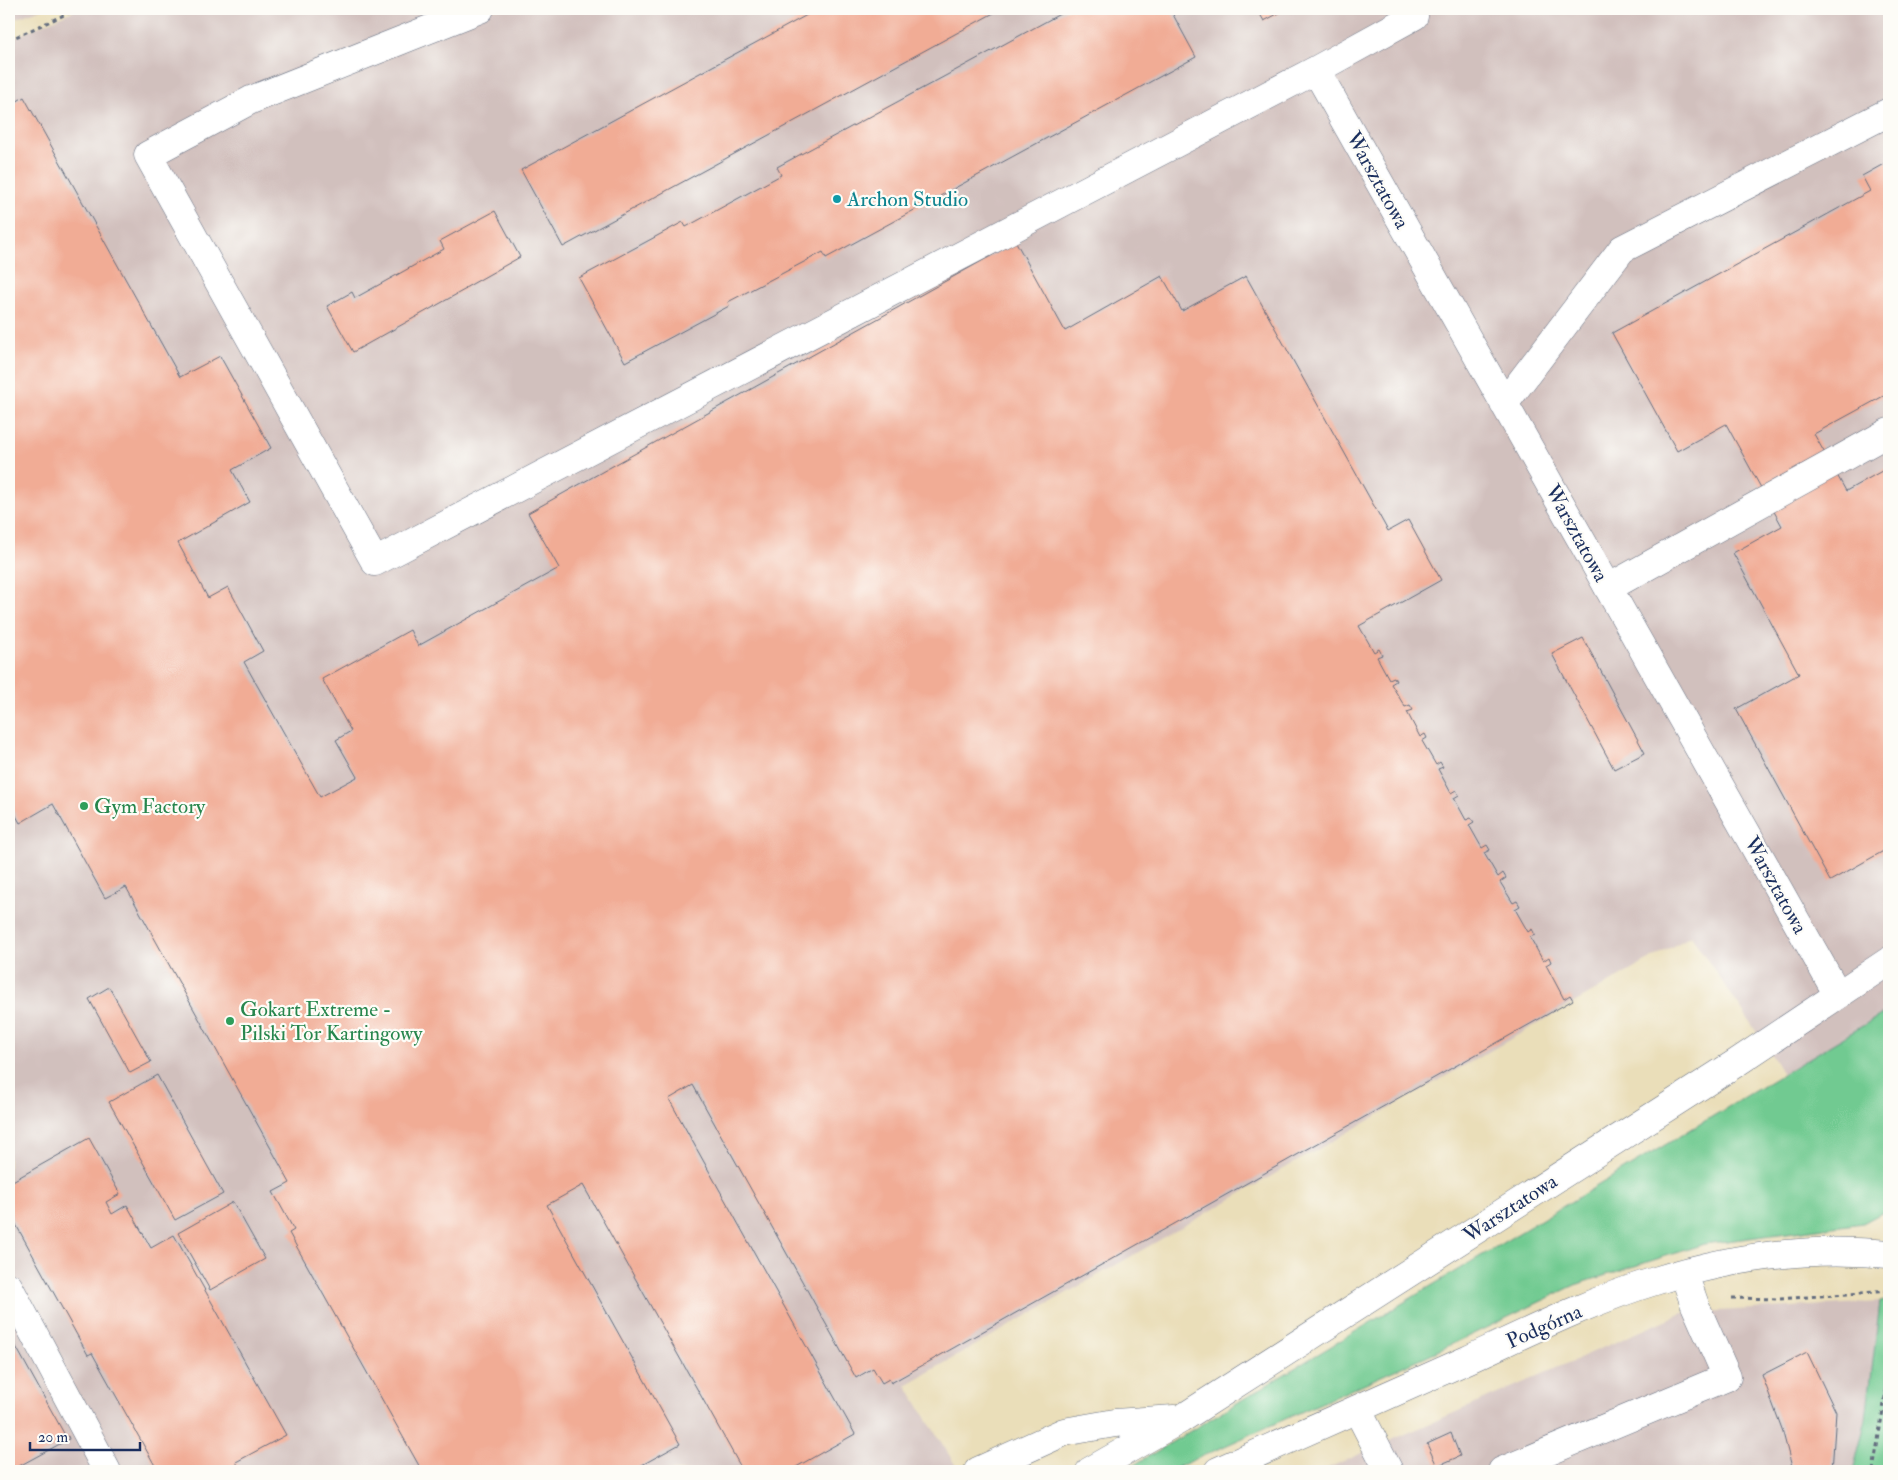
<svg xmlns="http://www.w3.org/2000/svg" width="1898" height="1480" viewBox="0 0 1898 1480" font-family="'IM FELL Double Pica',serif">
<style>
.industrial{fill:#d1c0bd}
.green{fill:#71ca91;stroke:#467c78}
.building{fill:#f1ac95}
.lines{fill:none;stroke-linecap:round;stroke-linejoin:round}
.minor-casing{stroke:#636c7e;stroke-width:29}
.path{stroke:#636c7e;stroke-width:3;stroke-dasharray:4 4;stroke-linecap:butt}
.minor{stroke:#fff;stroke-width:28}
.culture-dot{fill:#0f9aa8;stroke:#fdfcf7;stroke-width:2}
.leisure-dot{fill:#2e9e5b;stroke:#fdfcf7;stroke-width:2}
.labels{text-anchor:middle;stroke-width:4.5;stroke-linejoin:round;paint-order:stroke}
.street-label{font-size:21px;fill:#1b2f5e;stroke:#fdfcf7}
.culture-label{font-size:21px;fill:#0d838f;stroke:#fdfcf7;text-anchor:start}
.leisure-label{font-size:21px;fill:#27864d;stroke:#fdfcf7;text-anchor:start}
</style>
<rect width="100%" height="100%" fill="#fdfcf7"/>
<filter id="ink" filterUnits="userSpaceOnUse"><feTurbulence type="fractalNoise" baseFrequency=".02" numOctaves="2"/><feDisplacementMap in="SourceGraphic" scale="10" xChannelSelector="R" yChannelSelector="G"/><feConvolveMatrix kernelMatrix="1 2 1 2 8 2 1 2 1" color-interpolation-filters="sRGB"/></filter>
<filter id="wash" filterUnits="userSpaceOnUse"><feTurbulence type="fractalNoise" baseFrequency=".0096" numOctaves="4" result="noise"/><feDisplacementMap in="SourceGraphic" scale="20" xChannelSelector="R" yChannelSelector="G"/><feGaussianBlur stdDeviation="1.12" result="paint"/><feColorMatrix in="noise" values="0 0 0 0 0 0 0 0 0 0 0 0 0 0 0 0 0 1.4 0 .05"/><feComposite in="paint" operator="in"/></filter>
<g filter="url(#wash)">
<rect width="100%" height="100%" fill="#eadeb9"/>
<path class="industrial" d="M9,9h33l-33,12z
M77,9h1812v1001l-106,64 -18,-30 -74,-108 -785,449 53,86h-950v-1431z
M1880,1302l-14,117 -13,52h-532l361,-158z"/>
<path class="green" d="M1889,1010v199l-26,14 -159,21 -129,41 -131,63 -275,123h-45z
M1889,1300v171h-36l13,-52 14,-117z"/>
<g id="blocks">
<path class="building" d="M818,9h183l-438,238 -42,-77z
M1069,9h101l26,48 -370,201 -3,-6 -95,50 1,4 -104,56 -46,-84 104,-56 3,5 95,-52 -4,-8z
M1257,9h30l-23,12z
M24,97l156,280 40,-21 51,92 -39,22 18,32 -72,41 30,55 20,-11 35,64 -19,11 76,135 37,-20 -21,-37 15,-9 -29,-52 88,-49 8,16 141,-78 -31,-55 488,-271 49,89 97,-55 20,35 64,-35 142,255 20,-11 33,60 -82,46 15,26 5,-3 3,6 -5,2 12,22 5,-2 2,4 -5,3 14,23 5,-2 3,5 -6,2 13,25 5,-3 2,4 -5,3 14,24 4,-3 3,5 -5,2 13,24 5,-3 3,5 -5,3 12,22 5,-2 3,4 -5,3 13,23 5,-3 3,5 -6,3 14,24 5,-4 3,5 -6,4 13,21 4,-2 3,5 -5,3 13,23 4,-3 3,6 -5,2 13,24 6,-4 2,5 -5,3 18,34 6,-4 3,5 -682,383 -2,-4 -7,4 -9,-15 -17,10 -163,-293 -24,14 186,335 -66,37h-46l-160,-286 -36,20 133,239 -49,27h-209l-133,-238 5,-3 -21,-38 17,-9 -164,-296 -21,11 -52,-94 -33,19 -11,-20v-697z
M1889,161v232l-75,41 32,57 43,-24v381l-59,33 -94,-172 63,-35 -66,-121 49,-27 -56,-102 -49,27 -65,-118 258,-142 -8,-15z
M495,211l25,46 -55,31 1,1 -113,63 -26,-46 25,-14 3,6 89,-49 -4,-8z
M1583,638l62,115 -31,16 -62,-115z
M109,987l42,75 -21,11 -41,-74z
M157,1075l66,119 -48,26 -66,-118z
M89,1138l31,56 -14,8 6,12 15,-9 24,43 23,-13 112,200 -50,27 6,9h-84l-66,-118 -4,2 -79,-143v-29z
M233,1202l32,57 -55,31 -32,-57z
M9,1334l57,103 2,-1 1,3 -59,32h-1z
M1807,1352l29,60 -4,59h-39l-11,-42 -20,-54z
M1451,1433l9,23 -23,10 -10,-22z"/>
</g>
</g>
<g filter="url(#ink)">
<use href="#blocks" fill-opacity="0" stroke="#636c7e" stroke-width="1"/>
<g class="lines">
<g class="minor-casing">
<path id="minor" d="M480,9l-229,91 -103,55 227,407 941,-492 98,-54 -5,-7
M1316,70l522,925
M1504,404l118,-155 267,-137
M1608,588l281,-156
M9,1287l98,184
M1357,1409l32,62
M978,1471l86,-39 51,-9 59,-4
M1090,1471l91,-52 555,-356 153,-102
M1218,1471c83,-37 166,-74 249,-111 61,-28 123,-59 188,-79 76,-24 155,-35 234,-27
M1502,1471l225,-94 -32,-72 -11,-31"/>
</g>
<path class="path" d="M9,40l68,-31
M1732,1298l47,1 110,-8
M1873,1471l16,-98"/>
<use href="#minor" class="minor"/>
</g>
</g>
<circle class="culture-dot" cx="837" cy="199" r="5"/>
<g class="leisure-dot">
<circle cx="84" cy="806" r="5"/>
<circle cx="230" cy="1021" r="5"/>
</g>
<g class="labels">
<g class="street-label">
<text transform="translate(1378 180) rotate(61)" y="7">Warsztatowa</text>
<text transform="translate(1577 533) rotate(61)" y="7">Warsztatowa</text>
<text transform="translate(1776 885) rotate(61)" y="7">Warsztatowa</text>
<text transform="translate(1510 1208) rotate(-33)" y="7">Warsztatowa</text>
<text transform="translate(1544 1326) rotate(-24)" y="7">Podgórna</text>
</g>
<g class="culture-label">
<text x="847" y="206">Archon Studio</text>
</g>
<g class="leisure-label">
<text x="94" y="813">Gym Factory</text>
<text x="240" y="1016">Gokart Extreme -<tspan x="240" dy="24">Pilski Tor Kartingowy</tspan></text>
</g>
</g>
<rect width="1898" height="1480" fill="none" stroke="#fdfcf7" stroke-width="30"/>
<path d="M30 1442v8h110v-8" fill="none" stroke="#1b2f5e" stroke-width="2.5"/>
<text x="38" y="1442" font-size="15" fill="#1b2f5e" stroke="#fdfcf7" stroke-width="4" paint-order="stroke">20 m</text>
</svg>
